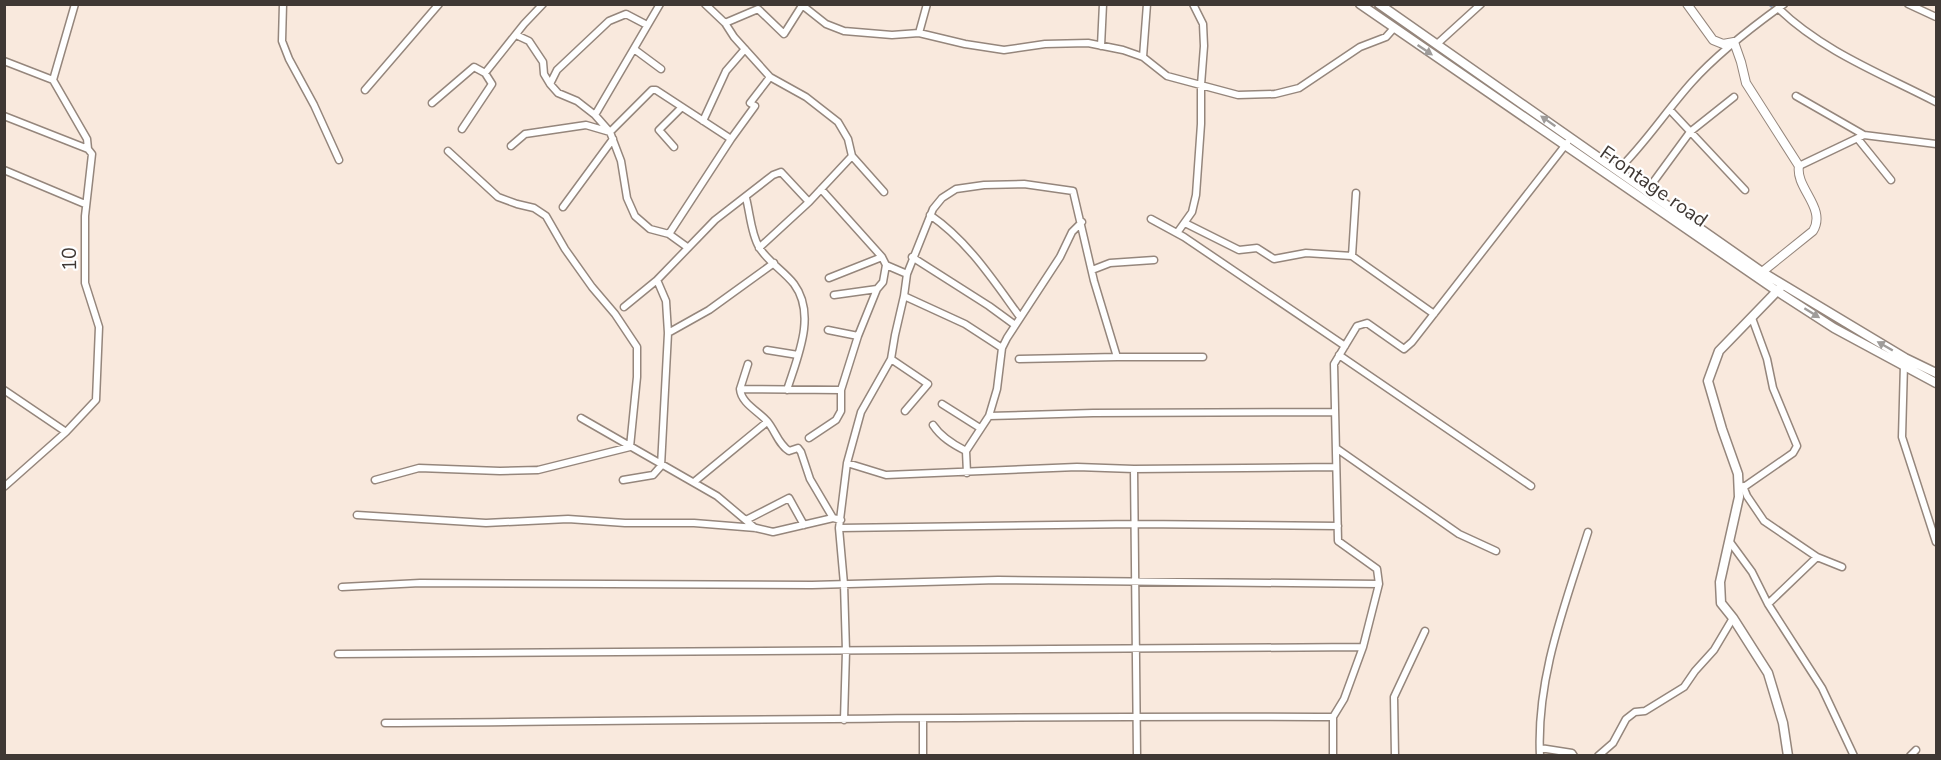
<svg xmlns="http://www.w3.org/2000/svg" width="1941" height="760" viewBox="0 0 1941 760" font-family="'Nunito Sans',sans-serif">
<style>
.lines{fill:none;stroke-linecap:round;stroke-linejoin:round}
.stream{stroke:#9cabc4;stroke-width:2}
.minor-casing{stroke:#95867c;stroke-width:9}
.tertiary-casing{stroke:#95867c;stroke-width:10}
.secondary-casing{stroke:#95867c;stroke-width:11}
.minor{stroke:#fff;stroke-width:6}
.tertiary{stroke:#fff;stroke-width:8}
.secondary{stroke:#fff;stroke-width:8}
.oneway{fill:#9f9c9a}
.labels{text-anchor:middle;stroke-width:4.5;stroke-linejoin:round;paint-order:stroke}
.street-label{font-size:20px;fill:#3f3834;stroke:#fff}
</style>
<rect width="100%" height="100%" fill="#f9e9dd"/>
<g class="lines">
<path class="stream" d="M1768,4l15,12"/>
<g class="minor-casing">
<path id="minor" d="M283,4l-1,37 7,18 25,46 25,55
M705,4l20,19 9,14 36,40 36,20 32,25 10,17 4,17 32,36
M1908,4l28,13
M802,5l24,19 18,7 48,4 27,-2 46,11 39,6 41,-6 43,-1 35,7 20,7 24,19 71,19 37,-1 24,-6 61,-41 26,-10 8,-9
M1778,8c44,43 104,66 158,94
M725,23l33,-14 26,25 19,-30
M919,33l8,-29
M516,35l13,6 14,21 1,12 6,10 8,9 19,8 18,14 15,17 11,29 6,37 8,18 15,13 19,5 18,13
M1437,44l44,-40
M1101,46l2,-42
M634,49l27,20
M1143,57l4,-53
M4,61l49,19
M485,73l39,-49 19,-20
M550,84l7,-14 52,-49 17,-7 21,11
M365,90l74,-86
M1796,96l68,39
M432,103l42,-36 11,6 7,11 -30,45
M1670,110l75,80
M595,115l65,-111
M4,116l84,33
M703,121l23,-50 19,-22
M731,139l24,-33 -5,-3 20,-26
M1858,139l33,41
M511,146l14,-12 61,-9 24,7 42,-42h4l75,49 -62,95
M674,147l-15,-17 23,-23
M1799,166l65,-31 72,9
M4,170l81,34
M1617,171c28,-27 49,-60 75,-89 26,-29 60,-55 92,-78
M821,189l61,68 4,8 21,9
M1646,192l44,-60 44,-35
M746,198c4,15 5,36 13,49 8,14 25,24 35,37 23,31 3,74 -7,106
M563,207l50,-68
M930,215c38,26 63,65 90,102
M1151,219l33,18 161,109
M1185,223l54,27 18,-2 17,11 32,-6 46,3 82,58
M1177,233l15,-21 4,-17 5,-71v-39l3,-39 -1,-22 -10,-20
M759,248l50,-46 43,-46
M1352,256l4,-63
M912,257l77,49 26,19
M1092,270l18,-7 44,-3
M829,278l53,-21
M834,295l43,-6
M904,296l61,28 37,24
M624,307l33,-27 58,-60 58,-45 8,-3 28,30
M828,330l30,6
M668,333l41,-23 65,-47
M767,350l31,5
M1339,355l192,131
M891,359l37,25 -23,27
M1019,359l98,-2
M1904,364l-2,73 34,105
M740,389l8,-25
M4,390l62,42
M942,404l38,24
M989,416l104,-3 242,-1
M581,418l136,78 38,32
M933,425c8,12 19,19 33,26
M809,438l27,-18 5,-9v-21l17,-54 19,-47 6,-7 3,-17
M1336,448l123,86 37,17
M847,463l39,12 191,-8 57,2 202,-2
M1134,469l3,287
M967,473l-1,-22 23,-35 8,-27 5,-41 5,-10 53,-81 12,-25 10,-10
M375,480l44,-12 81,3 38,-1 92,-23 7,-70v-30l-22,-33 -23,-27 -27,-38 -19,-33 -12,-8 -17,-4 -19,-7 -50,-46
M623,480l30,-5 8,-9 7,-133 -2,-32 -9,-21
M694,482l73,-60
M1743,486l4,10 17,25 53,36 25,10
M4,487l62,-55 30,-32 3,-73 -14,-44v-67l7,-62 -4,-5 -1,-10 -34,-59 22,-76
M1744,487l49,-34 4,-7 -24,-58 -6,-29 -15,-41
M357,515l129,8 82,-4 57,4h69l62,5 17,4 60,-14 8,2
M833,518l-23,-39 -9,-27 -3,-4 -9,3c-11,-7 -14,-21 -22,-30 -9,-10 -26,-18 -27,-32l101,1
M746,520l43,-22 15,27
M839,528l297,-4 202,2
M1730,542l22,30 16,32 54,84 32,68
M342,587l78,-4 392,2 186,-5 381,4
M1768,604l49,-47
M338,654l1025,-7
M923,719v37
M844,720l2,-69 -2,-67 -5,-56 8,-65 14,-51 30,-53 4,-24 9,-39 3,-22 26,-65 9,-11 14,-9 28,-4 40,-1 49,7 21,90 23,76h86
M385,723c316,-2 632,-8 948,-6
M1540,748l32,5 2,3
M1333,756v-39l11,-18 19,-52 16,-63 -2,-15 -39,-28 -4,-177 23,-38 10,-3 37,26 8,-7 155,-199
M1395,756l-1,-59 31,-66
M1540,756c-4,-78 25,-151 48,-224
M1598,756l15,-13 13,-24 9,-7 10,-1 39,-24 11,-16 19,-21 19,-32
M1910,756l6,-6"/>
</g>
<g class="tertiary-casing">
<path id="tertiary" d="M1687,4l26,36 10,4 11,-2 7,20 5,21 53,83c-4,22 28,42 14,65l-51,41"/>
</g>
<g class="secondary-casing">
<path id="secondary" d="M1360,4l417,287 57,37 102,55
M1379,4l383,268 143,86 31,15
M1780,288l-61,63 -11,30 14,48 16,45 1,23 -19,85 1,21 12,15 35,55 15,50 5,33"/>
</g>
<use href="#minor" class="minor"/>
<use href="#tertiary" class="tertiary"/>
<use href="#secondary" class="secondary"/>
</g>
<defs><path id="oneway-solid" d="M-6-.8H1V-3.2L6.5 0L1 3.2V.8H-6Z" transform="scale(1.5)"/></defs>
<g class="oneway">
<use href="#oneway-solid" transform="translate(1425 50) rotate(34)"/>
<use href="#oneway-solid" transform="translate(1548 121) rotate(-145)"/>
<use href="#oneway-solid" transform="translate(1812 313) rotate(32)"/>
<use href="#oneway-solid" transform="translate(1885 346) rotate(-150)"/>
</g>
<g class="labels">
<g class="street-label">
<text transform="translate(1654 186) rotate(35)" y="7">Frontage road</text>
<text transform="translate(69 259) rotate(-91)" y="7">10</text>
</g>
</g>
<rect width="1941" height="760" fill="none" stroke="#3f3834" stroke-width="12"/>
</svg>
